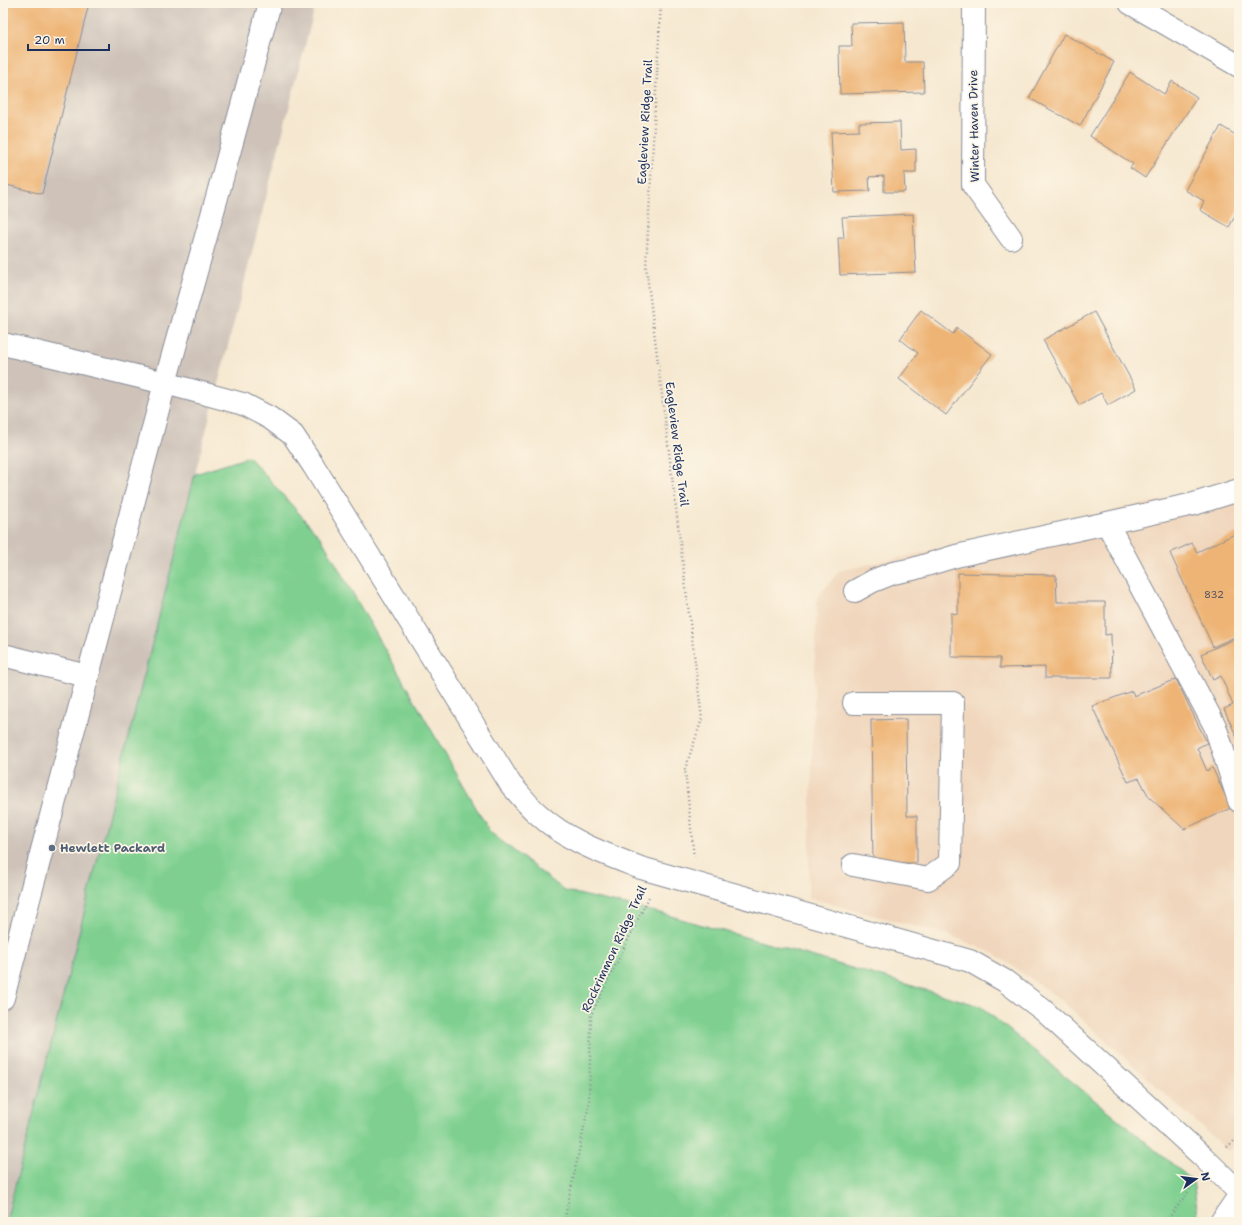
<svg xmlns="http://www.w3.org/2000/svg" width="1242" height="1225" viewBox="0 0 1242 1225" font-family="'Shantell Sans',sans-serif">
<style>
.built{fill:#f0d6bc}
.industrial{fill:#cec2b9}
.green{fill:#7fd090;stroke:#4d8077}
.building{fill:#eeb475}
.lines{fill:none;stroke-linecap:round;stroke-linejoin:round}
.minor-casing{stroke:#888c97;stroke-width:24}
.major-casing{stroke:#888c97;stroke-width:24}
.path{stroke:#888c97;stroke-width:2.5;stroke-dasharray:1 3;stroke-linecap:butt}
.minor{stroke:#fff;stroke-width:22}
.major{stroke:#fff;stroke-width:22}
.service-dot{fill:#5c6f8a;stroke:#fcf5e5;stroke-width:1.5}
.labels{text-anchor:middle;stroke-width:3.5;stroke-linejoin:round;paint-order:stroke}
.number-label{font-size:10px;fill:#505064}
.street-label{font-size:12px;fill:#1b2f5e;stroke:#fcf5e5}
.service-label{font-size:12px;font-weight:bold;fill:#4e5e75;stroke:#fcf5e5;text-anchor:start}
</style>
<rect width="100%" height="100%" fill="#fcf5e5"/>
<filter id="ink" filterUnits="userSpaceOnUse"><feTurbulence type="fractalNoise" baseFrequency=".025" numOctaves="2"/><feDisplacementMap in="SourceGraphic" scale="8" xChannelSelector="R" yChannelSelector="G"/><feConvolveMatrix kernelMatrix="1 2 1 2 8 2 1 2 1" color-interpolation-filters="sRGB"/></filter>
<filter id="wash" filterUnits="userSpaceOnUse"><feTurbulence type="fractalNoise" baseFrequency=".012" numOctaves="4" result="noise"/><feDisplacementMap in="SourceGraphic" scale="16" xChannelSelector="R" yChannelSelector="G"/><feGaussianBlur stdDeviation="0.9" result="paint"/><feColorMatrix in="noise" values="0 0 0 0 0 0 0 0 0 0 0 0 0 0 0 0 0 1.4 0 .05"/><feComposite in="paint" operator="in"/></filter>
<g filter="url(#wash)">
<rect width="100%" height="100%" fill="#f6e8d0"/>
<path class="built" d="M1239,478v663l-11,10 -168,-152 -65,-45 -46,-19 -89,-23 -52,-15 9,-299 22,-27 359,-79z"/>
<path class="industrial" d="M3,3h313l-121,471 -189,748h-3z"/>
<path class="green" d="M249,457l72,81 169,294 75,59 95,22 120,34 200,59 213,175 6,41h-1193l189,-748z"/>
<g id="blocks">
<path class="building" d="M3,3h86l-47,191 -39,-10z
M904,22l1,40h18l1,30 -84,2 -1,-48h13l-1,-23z
M1064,34l50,28 -34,64 -51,-28z
M1130,72l34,22 8,-13 25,16 -52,81 -15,-10 3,-4 -43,-28z
M900,122l1,28 15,-1v24h-12l1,19h-21v-16l-15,1 1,14 -36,1 -3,-60 28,-1v-8z
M1221,126l18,11v72l-10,18 -29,-17 4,-9 -19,-11z
M913,214l3,58 -76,3 -2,-37h6l-2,-21z
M921,310l32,24 4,-6 35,26 -46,61 -47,-36 19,-26 -18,-14z
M1094,312l42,77 -28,16 -7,-12 -22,12 -36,-65z
M1239,532v103l-26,12 -43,-94 22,-10 5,9z
M958,573l98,2 1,27h48v33l6,-1 1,44h-67v-11l-45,1v-10l-49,-1v-44l7,1z
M1239,637v105l-15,-33 9,-4 -12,-29 -8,4 -12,-26z
M1176,679l31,64 -10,5 10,23 5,-4 19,41 -47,21 -35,-32 -10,-19 -11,4 -36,-76 40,-15 2,5z
M906,719l1,97h10v47h-44l-2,-143z"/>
</g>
</g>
<g filter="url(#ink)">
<use href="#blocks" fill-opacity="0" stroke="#888c97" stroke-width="1"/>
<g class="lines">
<g class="minor-casing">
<path id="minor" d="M974,3l-1,182 38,53
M1130,3l109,63
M3,344l162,39 78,21 27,14 23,17 20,30 198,320c9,9 17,21 27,29 29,27 67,40 103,54l329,93 35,20 38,29 160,147 36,35
M1107,523l108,203 24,75
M855,591l18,-10 20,-8 20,-4 43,-13 238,-52 45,-14
M3,655l84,21
M853,865l75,14 22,-16 3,-160h-99
M3,998l162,-615 52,-186 53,-194"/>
</g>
<g class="major-casing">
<path id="major" d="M1221,1222l18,-26"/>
</g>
<path class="path" d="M661,3l-15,263 56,453 -17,50 9,89
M1239,928l-2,6 2,3
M1227,1147l12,-10
M564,1222l25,-118 2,-89 58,-118
M1166,1222l28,-38"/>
<use href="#minor" class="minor"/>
<use href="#major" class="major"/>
</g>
</g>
<circle class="service-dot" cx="52" cy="848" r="4"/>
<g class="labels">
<g class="number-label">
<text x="1214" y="598">832</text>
</g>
<g class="street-label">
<text transform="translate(645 122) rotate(-87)" y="4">Eagleview Ridge Trail</text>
<text transform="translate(974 126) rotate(-91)" y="4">Winter Haven Drive</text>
<text transform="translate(677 444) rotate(83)" y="4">Eagleview Ridge Trail</text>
<text transform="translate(614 949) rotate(-65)" y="4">Rockrimmon Ridge Trail</text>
</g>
<g class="service-label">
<text x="60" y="852">Hewlett Packard</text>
</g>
</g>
<rect width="1242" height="1225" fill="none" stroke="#fcf5e5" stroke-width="16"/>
<g transform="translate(1196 1179) rotate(76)" stroke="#fcf5e5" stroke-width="3" paint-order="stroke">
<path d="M0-3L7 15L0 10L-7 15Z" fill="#1b2f5e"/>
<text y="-6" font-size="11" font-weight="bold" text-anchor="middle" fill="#1b2f5e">N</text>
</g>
<path d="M28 44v6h81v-6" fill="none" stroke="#1b2f5e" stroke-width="2"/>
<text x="34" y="44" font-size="12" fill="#1b2f5e" stroke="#fcf5e5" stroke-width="3" paint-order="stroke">20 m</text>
</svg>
